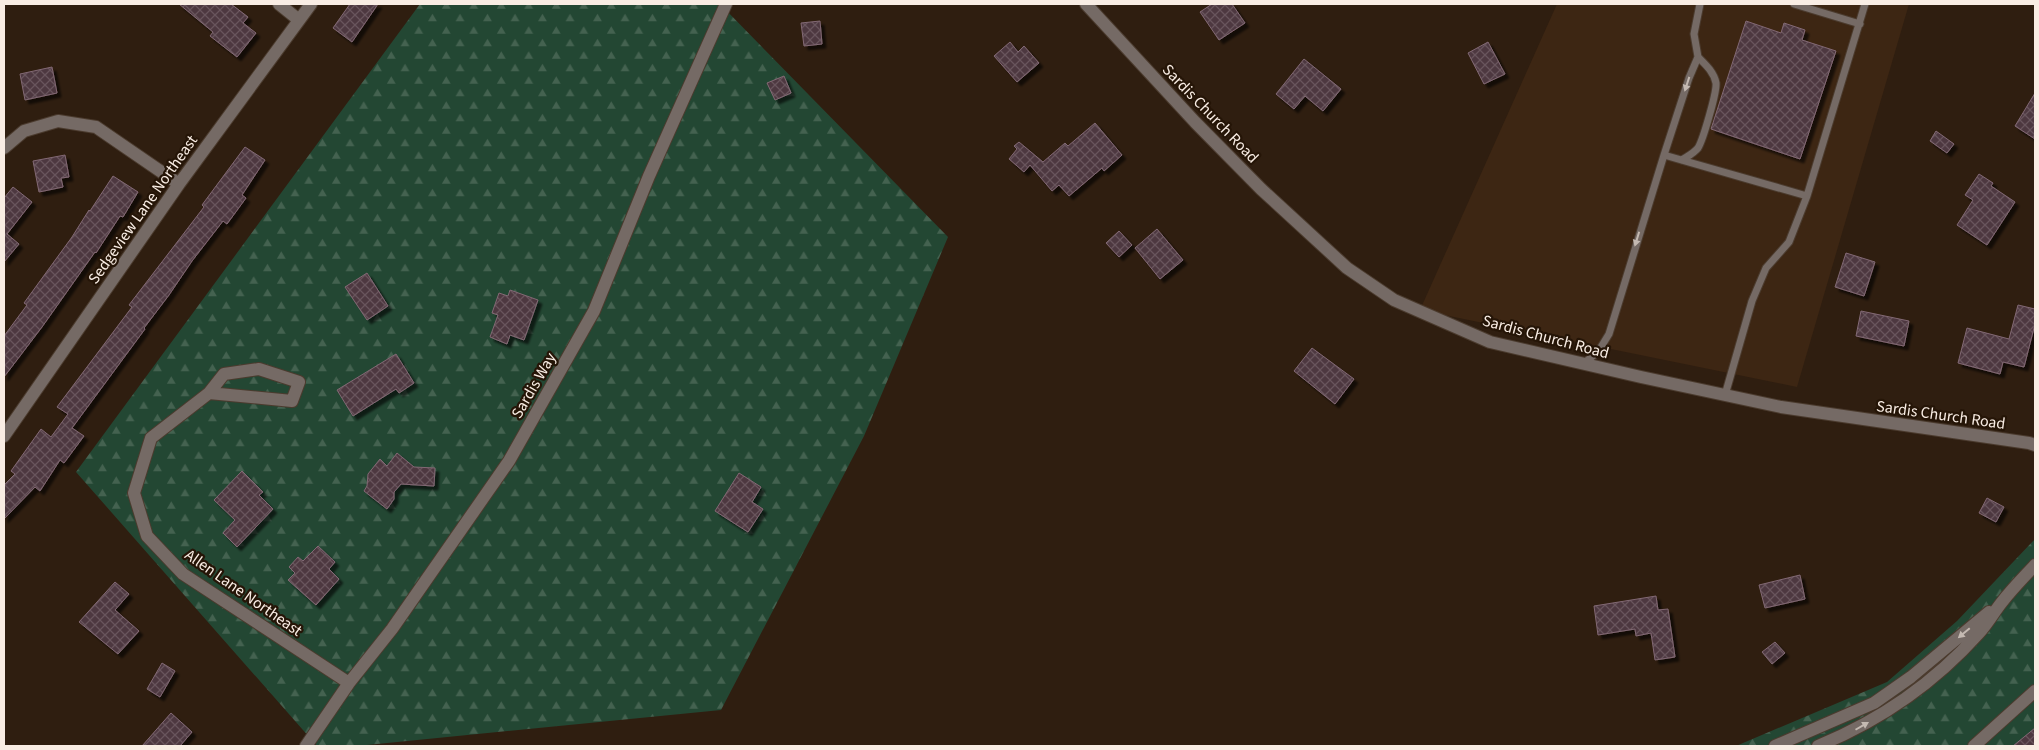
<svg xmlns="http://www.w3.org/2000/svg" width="2039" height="750" viewBox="0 0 2039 750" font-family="'Source Sans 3',sans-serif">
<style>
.built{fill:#3d2613}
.forest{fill:url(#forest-firs)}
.building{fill:url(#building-cross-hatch);stroke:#826974;filter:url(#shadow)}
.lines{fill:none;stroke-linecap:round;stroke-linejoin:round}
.service-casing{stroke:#4b3b2e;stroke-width:9}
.minor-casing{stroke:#4b3b2e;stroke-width:14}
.tertiary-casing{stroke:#4b3b2e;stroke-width:14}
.service{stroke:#756a65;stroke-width:7}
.minor{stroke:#756a65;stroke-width:12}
.tertiary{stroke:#756a65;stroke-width:12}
.oneway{fill:#c4b9b1}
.labels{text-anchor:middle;stroke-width:4.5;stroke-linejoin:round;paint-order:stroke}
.street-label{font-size:16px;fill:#f9ede4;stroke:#251507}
</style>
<defs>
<pattern id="forest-firs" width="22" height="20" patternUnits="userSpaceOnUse" patternTransform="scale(1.25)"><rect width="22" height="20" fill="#234733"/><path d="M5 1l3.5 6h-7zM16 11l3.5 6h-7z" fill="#446250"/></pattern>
<pattern id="building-cross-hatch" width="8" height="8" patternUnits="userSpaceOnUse" patternTransform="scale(1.25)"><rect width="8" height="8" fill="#4e3741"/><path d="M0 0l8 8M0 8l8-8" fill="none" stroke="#68545c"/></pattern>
<filter id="shadow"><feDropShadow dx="4" dy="4" stdDeviation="1" flood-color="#0009"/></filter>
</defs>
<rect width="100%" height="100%" fill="#2f1e10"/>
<path class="built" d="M1557,4h352l-112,383 -377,-77z"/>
<path class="forest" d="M420,4h300l228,233 -84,199 -143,274 -364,36h-40l-241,-274z
M2035,539v207h-299l151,-64 70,-61z"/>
<path class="building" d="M179,4h52l17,13 -5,6 13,10 -19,24 -27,-21 3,-4z
M350,4h28l-26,38 -19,-14z
M1212,4h20l13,19 -26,17 -19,-28z
M820,21l2,23 -18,2 -3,-23z
M1746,21l35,12 3,-10 21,7 -3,10 34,11 -36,108 -89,-30z
M1010,42l8,10 6,-6 15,17 -22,19 -23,-26z
M1488,42l17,32 -21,10 -16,-31z
M1304,59l37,30 -18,22 -18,-15 -11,13 -18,-15z
M52,67l5,26 -32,7 -5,-26z
M784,76l7,17 -16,7 -8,-17z
M2035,93v46l-20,-13z
M1095,123l27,32 -18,16 -2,-3 -33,28 -10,-11 -7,6 -22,-26 -6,7 -15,-13 8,-10 -3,-3 5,-4 24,20 22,-19 3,3z
M1936,131l18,13 -7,9 -17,-12z
M245,147l20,13 -23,35 4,3 -19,26 -4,-3 -31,40 -23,34 -25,33 1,1 -73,99 12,8 -20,27 -4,-3 -20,31 -5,-4 -31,32v-34l11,-11 -4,-3 30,-42 10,8 17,-23 -11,-7 75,-100 -3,-2 75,-98 -2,-2z
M65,155l4,22 -8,1 2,9 -24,5 -6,-31z
M1979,174l14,9 -2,3 24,16 -28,43 -30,-20 16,-25 -8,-5z
M113,176l25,16 -15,25 -3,-1 -24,37 -1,-1 -53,75 -38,50v-41l23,-31 -3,-2 48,-66 17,-27 1,1z
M13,187l19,15 -25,32 12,10 -15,18v-64z
M1157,229l26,31 -23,19 -25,-31z
M1119,231l13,14 -13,12 -13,-14z
M1846,253l29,9 -11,34 -29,-9z
M367,273l21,33 -21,14 -22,-33z
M510,290l28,10 -14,40 -14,-5 -3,9 -17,-7 8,-22 -6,-2 7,-20 9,3z
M2018,305l17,4v15l-11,43 -21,-5 -3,12 -42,-11 9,-35 42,11z
M1861,311l48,10 -5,25 -48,-10z
M1312,348l42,31 -19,25 -41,-33z
M396,354l18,29 -15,10 -3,-4 -43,27 -16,-26z
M397,453l17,14 21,1 -1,18 -33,-2 -7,8v7l-7,10 -23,-18 3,-5 1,-12 12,-15 7,7z
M242,471l21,21 -4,3 14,14 -36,38 -14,-14 12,-13 -21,-20z
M739,473l22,14 -9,15 11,7 -15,23 -33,-21z
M1987,498l17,9 -8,15 -17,-9z
M318,546l17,16 -6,7 10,10 -23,26 -28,-25 7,-7 -6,-6 9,-10 5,4z
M1800,575l5,24 -40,9 -6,-23z
M115,582l14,12 -14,16 24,21 -21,23 -39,-32z
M1656,596l2,14 10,-1 7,48 -20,3 -4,-27 -15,3 -1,-7 -37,6 -4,-29z
M1775,642l10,11 -13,11 -10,-12z
M162,663l13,8 -15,26 -13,-8z
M171,713l21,19 -12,14h-38z
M2035,728v18h-22z"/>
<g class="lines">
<g class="service-casing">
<path id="service" d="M1794,4l66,20
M1664,155l143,41
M1682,160c6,-4 12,-7 16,-12 5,-8 19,-56 18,-65 -2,-11 -11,-19 -18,-26
M1584,363l14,-11 11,-18 55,-179 25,-77 9,-21 -4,-23 6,-30
M1725,395l27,-94 14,-33 23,-26 18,-46 58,-192"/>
</g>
<g class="minor-casing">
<path id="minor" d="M279,4l20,16
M4,148l20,-17 34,-10 38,6 83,57
M209,393l15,-19 35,-5 40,13 -7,19 -83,-8 -58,45 -17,55 13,43 36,38 166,109
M4,436l175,-252 132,-180
M306,746l43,-63 43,-54 117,-168 85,-150 55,-135 77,-172
M1775,746l99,-43 37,-26 78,-65
M1818,746c61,-25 117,-64 161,-113 9,-10 15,-21 23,-31 10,-13 22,-25 33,-37
M1974,746l61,-55"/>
</g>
<g class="tertiary-casing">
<path id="tertiary" d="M1086,4l109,118 66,67 86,79 47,32 96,42 151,35 140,30 248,36 6,2"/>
</g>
<use href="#service" class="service"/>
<use href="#minor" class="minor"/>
<use href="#tertiary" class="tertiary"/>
</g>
<defs><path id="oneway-solid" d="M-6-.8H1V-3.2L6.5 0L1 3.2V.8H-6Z" transform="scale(1.25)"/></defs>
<g class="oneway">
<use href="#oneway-solid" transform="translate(1687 84) rotate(108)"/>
<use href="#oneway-solid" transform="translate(1637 239) rotate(107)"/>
<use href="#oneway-solid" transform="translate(1964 633) rotate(140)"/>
<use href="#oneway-solid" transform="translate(1862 726) rotate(-30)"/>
</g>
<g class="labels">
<g class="street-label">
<text transform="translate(1211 113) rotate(46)" y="6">Sardis Church Road</text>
<text transform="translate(142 209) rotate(-55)" y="6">Sedgeview Lane Northeast</text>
<text transform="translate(1546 336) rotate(15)" y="6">Sardis Church Road</text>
<text transform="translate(533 385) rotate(-60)" y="6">Sardis Way</text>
<text transform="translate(1941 414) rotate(8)" y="6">Sardis Church Road</text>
<text transform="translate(244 592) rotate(35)" y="6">Allen Lane Northeast</text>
</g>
</g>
<rect width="2039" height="750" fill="none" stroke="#f9ede4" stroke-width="10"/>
</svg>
